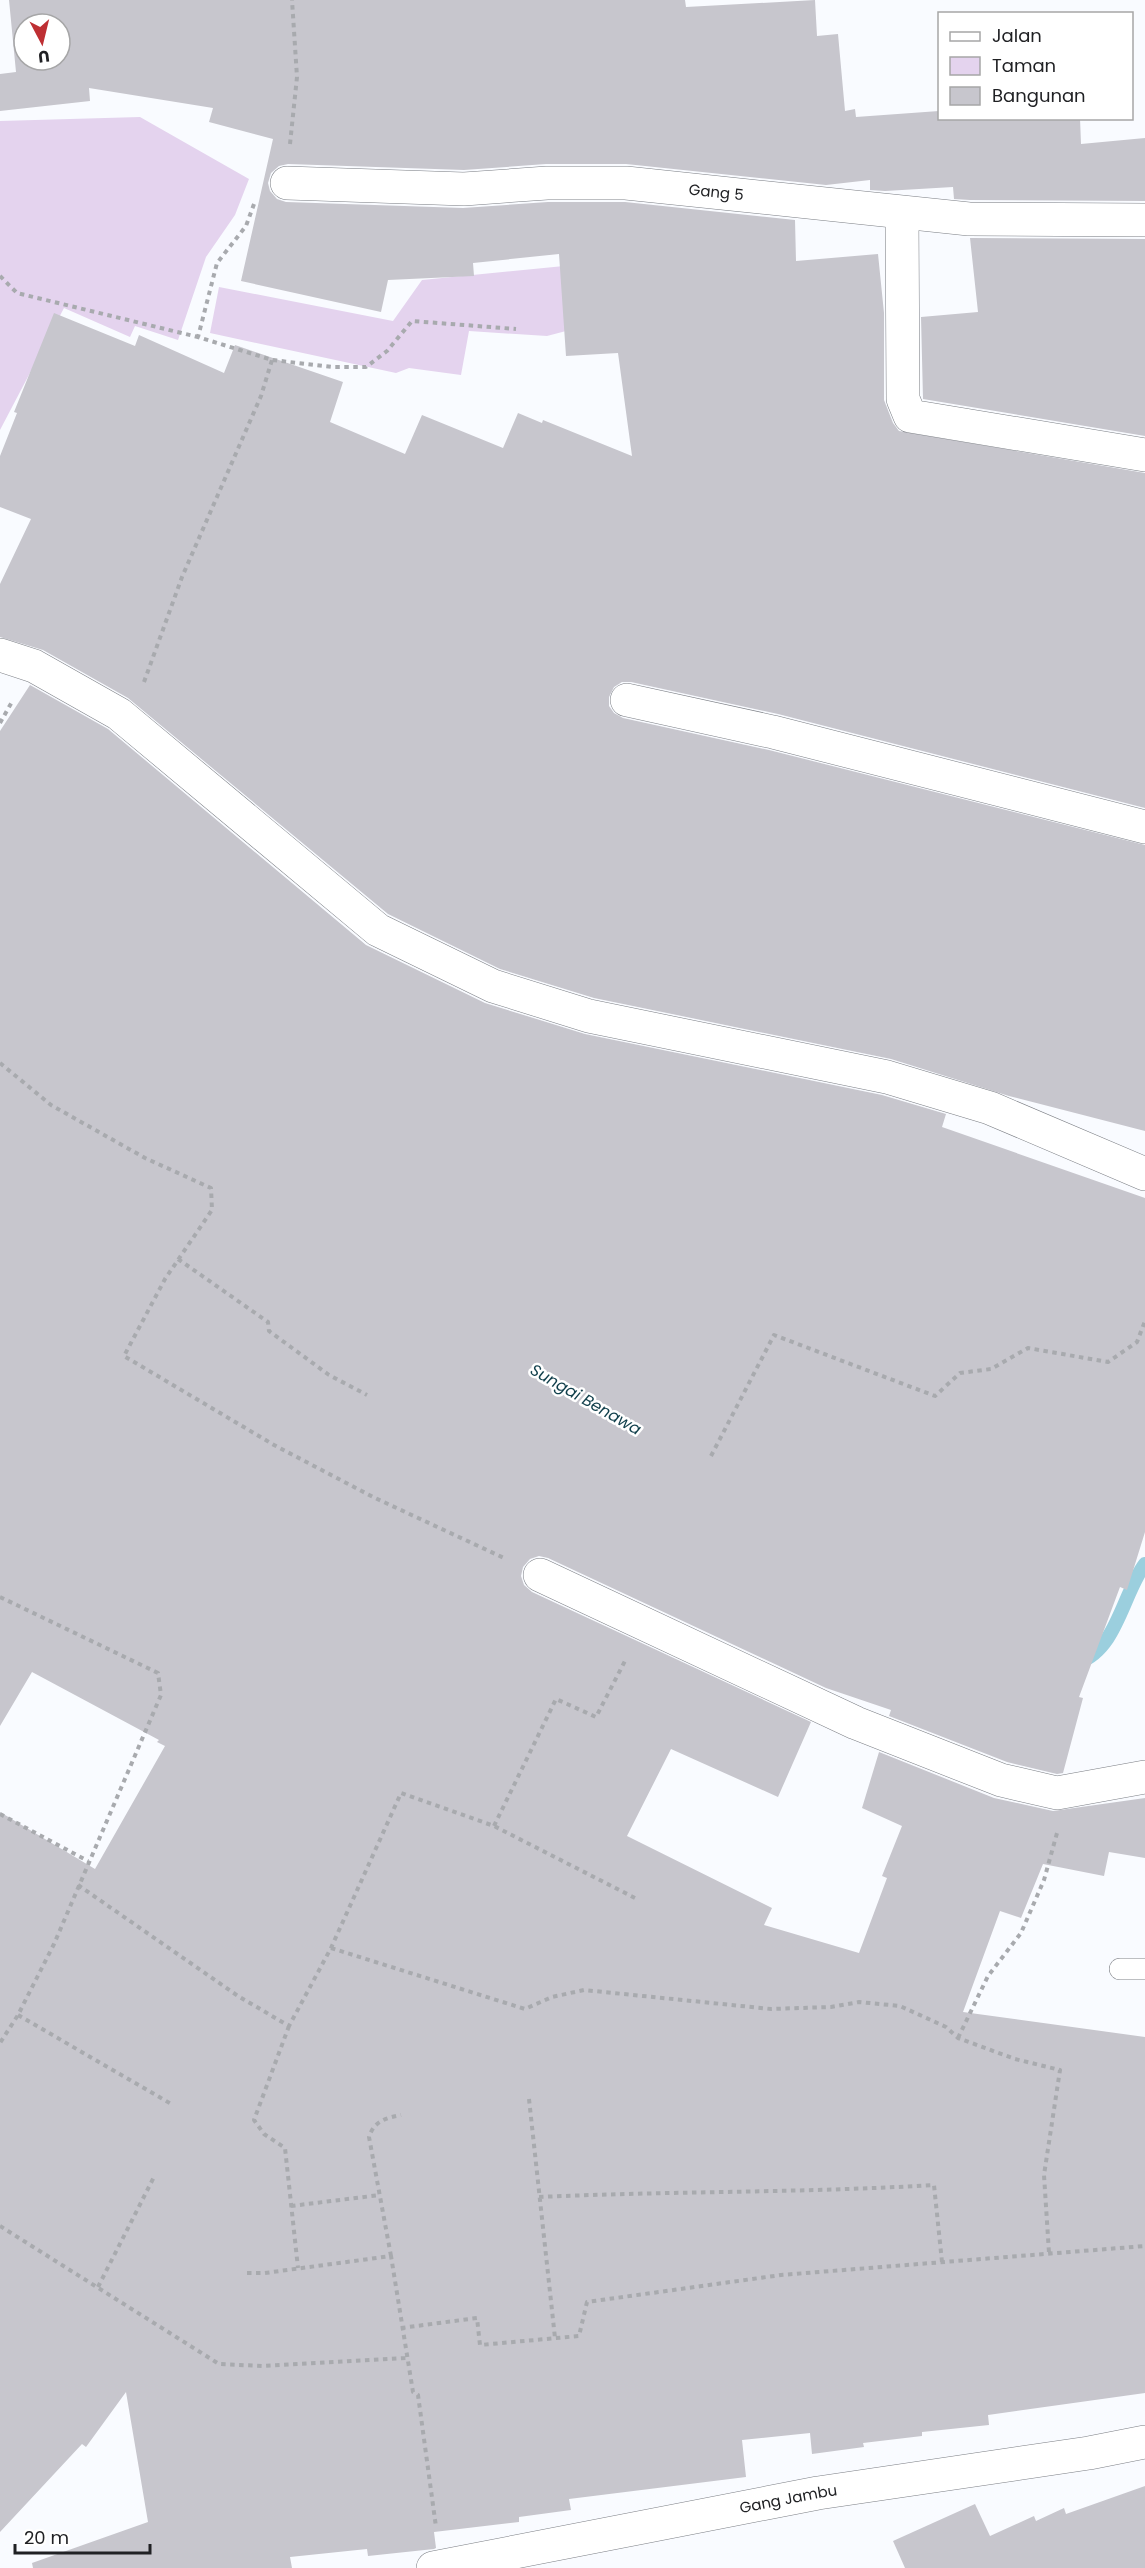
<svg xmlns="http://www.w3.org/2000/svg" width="1145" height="2568" viewBox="0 0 1145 2568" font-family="Poppins,sans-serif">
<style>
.green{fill:#e4d3ee}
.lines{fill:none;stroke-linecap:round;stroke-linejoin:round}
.stream{stroke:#9bcfde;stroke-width:14}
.building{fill:#c7c6cd;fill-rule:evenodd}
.lane-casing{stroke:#7b7e84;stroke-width:22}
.street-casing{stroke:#7b7e84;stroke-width:34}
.path{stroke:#a8aaae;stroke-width:4;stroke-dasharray:4.5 4.5;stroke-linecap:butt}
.lane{stroke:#fff;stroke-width:21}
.street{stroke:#fff;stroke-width:33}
.labels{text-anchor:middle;stroke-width:5;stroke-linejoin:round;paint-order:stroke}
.street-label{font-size:15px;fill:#202124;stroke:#fff}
.water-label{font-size:16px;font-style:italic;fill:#0f3e4a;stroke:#fff}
</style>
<rect width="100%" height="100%" fill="#f9fbff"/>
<path class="green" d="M140,117l109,62 -14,36 -29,42 -28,83 -43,-14 -5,11 -66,-29 -64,122v-309z
M564,266l2,65 -19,5 -78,-5 -8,44 -52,-7 -13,5 -186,-40 9,-46 174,34 29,-41z"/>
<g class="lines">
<path class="stream" d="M1079,1662c38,-13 44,-69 66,-98"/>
</g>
<path class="building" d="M9,0h676l1,7 129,-7 2,36 21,-2 7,77 10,-2 1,8 83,-6v7h141l1,26 64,-6v63l-175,-1 -16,-1 -1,-12 -68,4 -15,-1v-10l-44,5 -200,-21h-80l-82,6 -176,-6 -9,2 -8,7 -3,10 2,8 7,8 9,3 177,6 85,-6h77l170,18 1,41 82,-7 6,59v87l9,23 6,8 246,42v335l-367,-94 -147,-32h-9l-8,5 -5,10v9l5,7 9,5 146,32 376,95v286l-136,-35 -118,-37 -297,-61 -94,-29 -112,-55 -260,-216 -85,-48 -43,-13v-53l31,-65 -31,-12v-51l17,-43 -3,-1 40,-99 81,33 4,-11 85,38 11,-28 108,37 -13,40 75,32 17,-39 81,33 15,-35 24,10 1,-3 89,36 -14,-103 -52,3 -7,-102 -86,9 1,13 -86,4 -7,32 -140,-31 32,-142 -64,-17 4,-14 -124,-20 1,13 -90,10v-37l16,-2zM24,24h36v36h-36z
M970,238l175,1v197l-222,-37 -2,-82 57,-5z
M30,685l78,44 258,216 119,58 100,31 297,61 64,19 -4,13 203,71v334l-18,58 -7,-3 -41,110 4,1 -20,75 -6,1 -50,-12 -118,-46 2,-6 -65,-22 -278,-130 -9,-2 -9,3 -7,8 -2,9 3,9 8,7 279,130 -33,75 -107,-48 -44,87 145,72 -8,17 95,28 28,-75 -5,-2 20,-50 -40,-18 17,-56 115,46 59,13 92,-13v60l-36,-6 -5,24 -61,-12 -22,54 -21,-7 -37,101 182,25v356l-157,22 1,10 -67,7v4l-59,7 1,4 -52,7 -2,-21 -68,7 4,37 -177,22 2,11 -52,7v5l-85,10 2,16 -2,1 -66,7 -1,-7 -77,8 2,11h-259l-1,-5 116,-41 -22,-130 -40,55 -4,-3 -82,88v-720l95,57 70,-123 -8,-4 2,-2 -127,-68 -32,54v-995z
M1145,2486v82h-240l-12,-27 82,-37 15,32 44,-20 2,5 28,-13 2,6z"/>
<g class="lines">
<g class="lane-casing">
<path id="lane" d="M1120,1969h25"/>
</g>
<g class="street-casing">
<g id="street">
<path id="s1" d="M287,183l177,6 83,-6h79l343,36 176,1"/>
<path d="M902,213l1,186 7,17 235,39"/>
<path d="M0,655l34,11 85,48 259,216 115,56 96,30 298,61 103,31 155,66"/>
<path d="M627,700l146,32 372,95"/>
<path d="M540,1575l316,148 145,57 56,13 88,-16"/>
<path id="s2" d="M433,2568l385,-75 271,-40 56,-11"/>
</g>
</g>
<path class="path" d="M290,144l7,-67 -5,-77
M254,204l-8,22 -29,37 -19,74 74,23 61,7h33l21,-16 25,-30 104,8
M0,276l17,17 181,44
M144,682l38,-105 79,-181 11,-36
M0,723l13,-23
M0,1063l51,42 94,53 66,30 1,22 -47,69 -41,77 150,89 99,52 131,61
M178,1259l90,63 1,9 60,44 38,20
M711,1456l63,-121 161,61 25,-23 31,-4 37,-21 80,14 29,-20 8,-21
M0,1597l158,76 3,22 -107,249 -36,71 -18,28
M0,1814l88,47
M494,1826l62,-127 40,18 30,-58
M78,1885l160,111 51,30 42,-78 70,-155 93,33 143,73
M331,1948l194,61 27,-12 32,-7 187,19 60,-2 28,-5 41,4 46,21 12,11 57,21 45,11 -16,105 5,78
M18,2015l155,90
M289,2026l-35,94 10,14 21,14 13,120
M958,2038l30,-62 33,-43 23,-53 13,-47
M529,2099l26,239
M539,2197c132,-6 263,-4 395,-12l8,77
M291,2206l89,-11
M0,2226l219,138 43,2 145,-8
M391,2256l-22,-119c5,-16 17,-19 32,-22
M247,2273h18l126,-17 22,136 5,3 18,132
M98,2287l57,-112
M401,2328l76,-10 3,27 99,-9 8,-34 194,-27 364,-29"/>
<use href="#lane" class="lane"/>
<use href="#street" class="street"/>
</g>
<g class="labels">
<g class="street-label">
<text dy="5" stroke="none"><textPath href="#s1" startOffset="430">Gang 5</textPath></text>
<text dy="5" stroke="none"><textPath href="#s2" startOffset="362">Gang Jambu</textPath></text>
</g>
<g class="water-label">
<text transform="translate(586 1399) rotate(30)" y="6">Sungai Benawa</text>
</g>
</g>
<rect x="938" y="12" width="195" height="108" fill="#ffffff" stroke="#a6a6a7" stroke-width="1.5"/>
<rect x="950" y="32" width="30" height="9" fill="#ffffff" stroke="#a6a6a7" stroke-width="1.5"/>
<text x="992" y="42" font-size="18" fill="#202124">Jalan</text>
<rect x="950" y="57" width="30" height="18" fill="#e4d3ee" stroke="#a6a6a7" stroke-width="1.5"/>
<text x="992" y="72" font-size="18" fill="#202124">Taman</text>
<rect x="950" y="87" width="30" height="18" fill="#c7c6cd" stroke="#a6a6a7" stroke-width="1.5"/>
<text x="992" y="102" font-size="18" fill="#202124">Bangunan</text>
<g transform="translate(42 42) rotate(173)"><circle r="28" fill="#ffffff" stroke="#a6a6a7" stroke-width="1.5"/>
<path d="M0-4.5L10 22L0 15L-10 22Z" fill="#be2f33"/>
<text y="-9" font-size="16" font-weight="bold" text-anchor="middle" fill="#202124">U</text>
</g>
<path d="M15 2544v9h135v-9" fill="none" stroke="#202124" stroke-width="3"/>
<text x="24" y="2544" font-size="18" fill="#202124" stroke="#ffffff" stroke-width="4.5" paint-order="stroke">20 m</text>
</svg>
